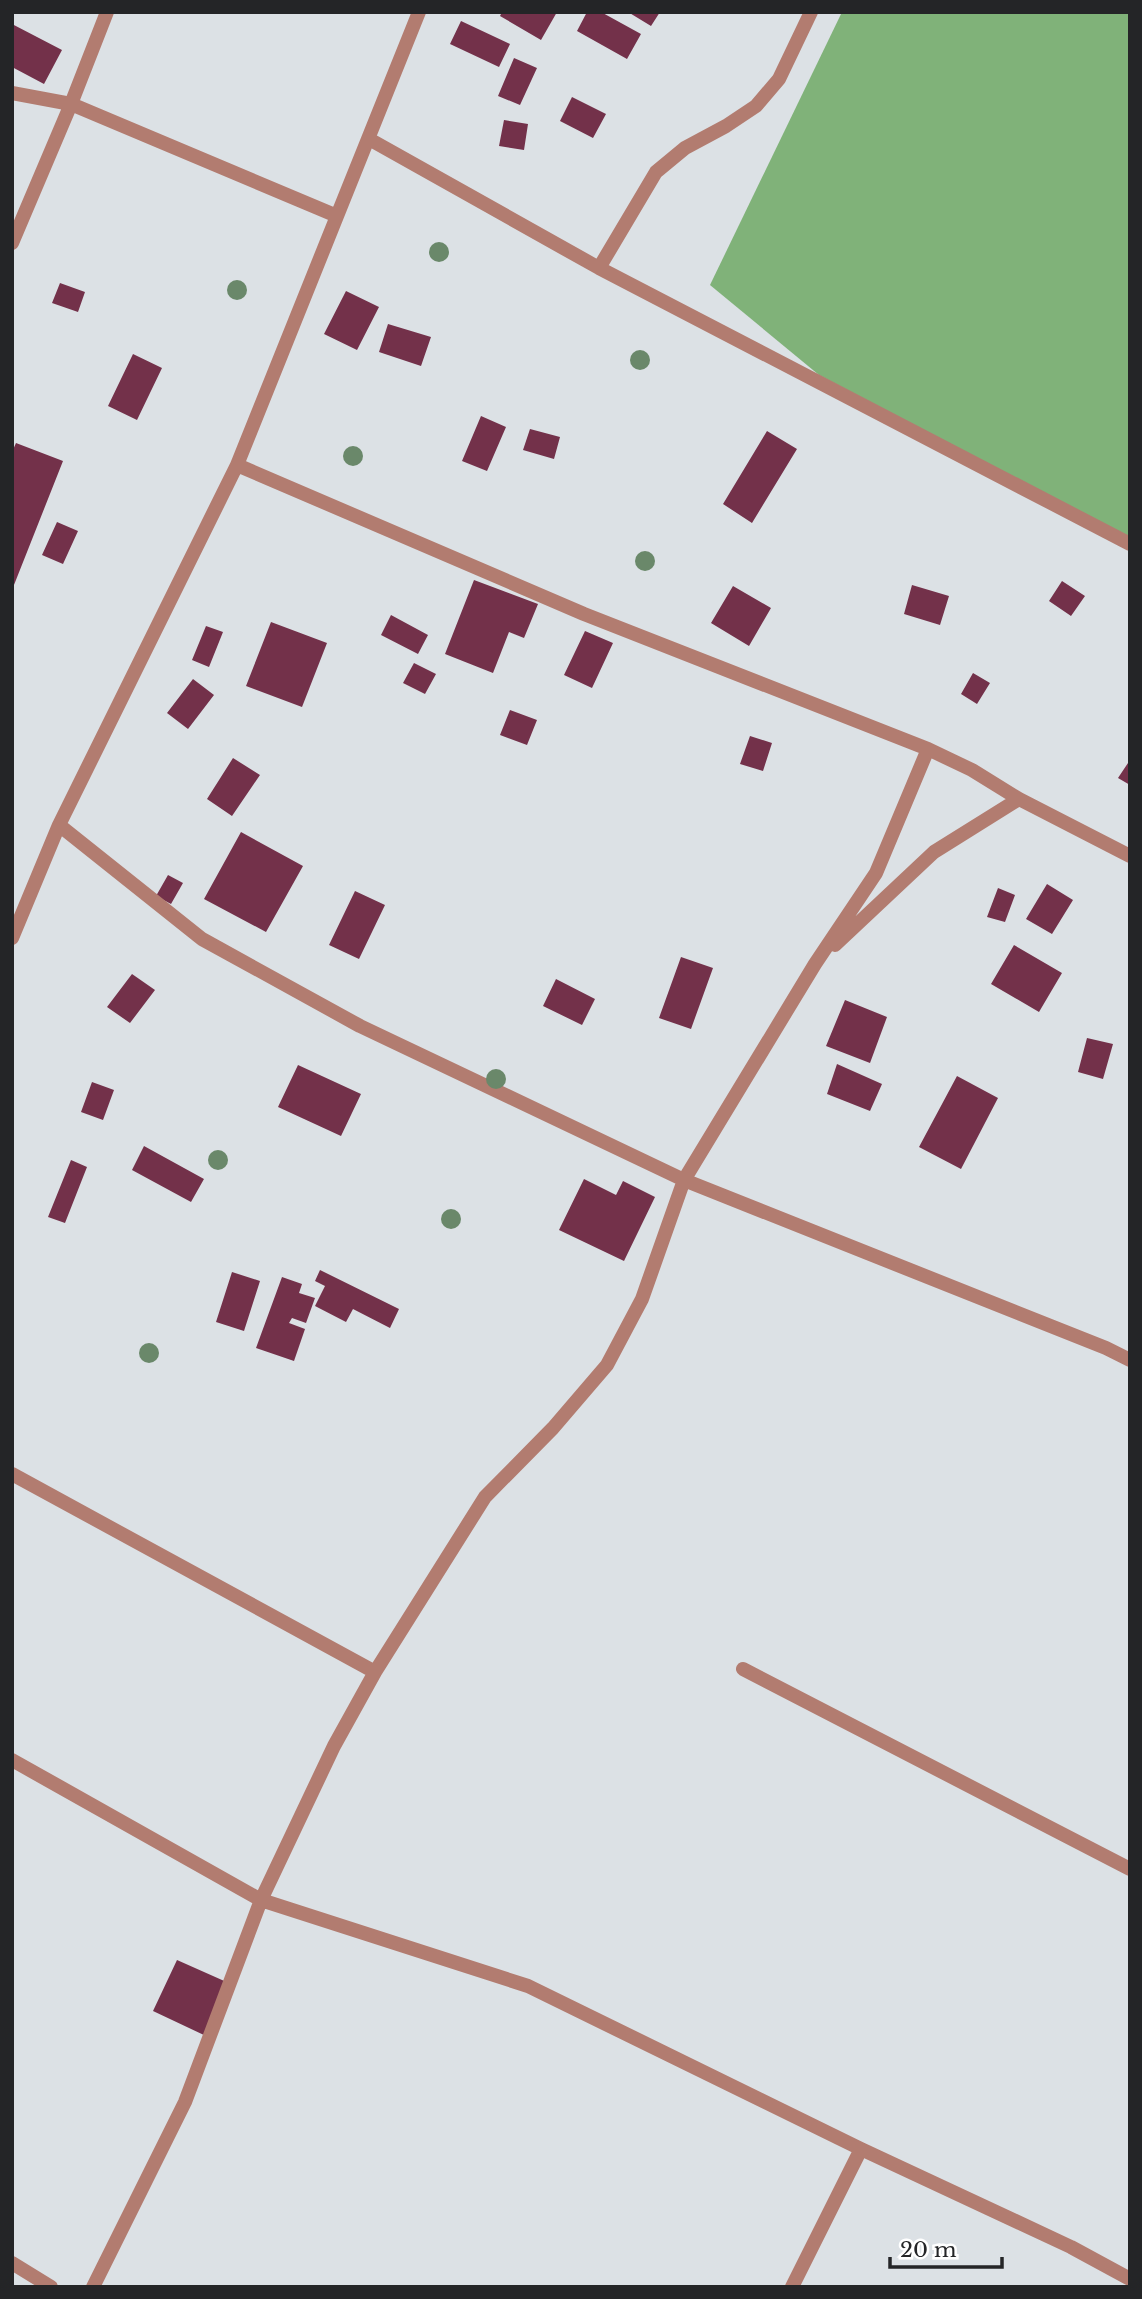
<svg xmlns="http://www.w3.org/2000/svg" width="1142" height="2299" viewBox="0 0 1142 2299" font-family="'Libre Baskerville',serif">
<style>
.forest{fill:#80b279}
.building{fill:#73314a}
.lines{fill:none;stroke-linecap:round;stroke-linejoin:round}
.street{stroke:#b27c70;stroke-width:14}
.tree{fill:#6a886a}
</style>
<rect width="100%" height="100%" fill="#dce1e5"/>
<path class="forest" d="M842,12h288v527l-311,-164 -109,-90z"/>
<path class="building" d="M502,12h55l-16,28 -41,-24z
M587,12h14l40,22 -14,25 -50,-28z
M628,12h32l-9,14z
M461,21l49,23 -11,23 -49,-23z
M12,24l50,26 -18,34 -32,-17z
M514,58l23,10 -17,37 -22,-9z
M572,97l34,17 -13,24 -33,-17z
M504,120l24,4 -4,26 -25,-4z
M60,283l25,9 -7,20 -26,-9z
M346,291l33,16 -22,43 -33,-16z
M388,324l43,13 -10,29 -42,-14z
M133,354l29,14 -25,52 -29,-14z
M481,416l25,11 -19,44 -25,-10z
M530,429l30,8 -6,22 -31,-9z
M767,431l30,18 -45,74 -29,-19z
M16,443l47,18 -51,129v-138z
M57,522l21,9 -15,33 -21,-9z
M474,580l64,24 -14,34 -15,-6 -16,41 -48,-19z
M1062,581l23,15 -14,20 -22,-15z
M912,585l37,11 -9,29 -36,-11z
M733,586l38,22 -22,38 -38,-23z
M391,615l37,20 -10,19 -37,-19z
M271,622l56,21 -25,64 -56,-21z
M206,626l17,6 -14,35 -17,-7z
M585,631l28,12 -21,45 -28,-13z
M414,663l22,11 -11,20 -22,-11z
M973,673l17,10 -13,21 -16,-10z
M193,679l21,16 -26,34 -21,-16z
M510,710l27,10 -10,25 -27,-10z
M750,736l22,7 -9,28 -23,-7z
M233,758l27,17 -28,41 -25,-17z
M1130,760v25l-12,-7z
M241,832l62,34 -37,66 -62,-33z
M168,875l15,8 -12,21 -15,-8z
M1047,884l26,16 -21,34 -26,-15z
M998,888l17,7 -10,27 -18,-5z
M355,891l30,14 -26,54 -30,-14z
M1014,945l48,28 -23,39 -48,-28z
M681,957l32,11 -22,61 -32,-11z
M132,974l23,16 -25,33 -23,-16z
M556,979l39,20 -13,26 -39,-19z
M845,1000l42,17 -17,46 -44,-17z
M1087,1038l26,6 -10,35 -25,-7z
M837,1064l45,20 -12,27 -43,-17z
M298,1065l63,29 -20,42 -63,-29z
M957,1076l41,22 -37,71 -42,-22z
M92,1082l22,8 -11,30 -22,-8z
M144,1146l60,33 -13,23 -59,-32z
M71,1160l16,7 -22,56 -17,-6z
M584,1179l32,16 7,-14 32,16 -31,64 -65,-31z
M320,1270l79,39 -9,19 -37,-19 -7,13 -31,-16 10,-20 -10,-5z
M232,1272l28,9 -16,50 -28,-9z
M282,1277l20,7 -3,9 16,5 -9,25 -14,-5 -3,5 16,6 -11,32 -38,-13z
M177,1960l54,24 -25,52 -53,-25z"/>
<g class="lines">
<path class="street" d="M12,93l59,11 266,112
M369,139l230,129 531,276
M12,243l59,-139 36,-92
M599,268l57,-96 29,-24 41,-22 30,-20 23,-27 32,-67
M237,465l347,149 344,135 44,21 47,29 111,57
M59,825l143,114 158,87 324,154 422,168 24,12
M12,938l47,-113 178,-360 182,-453
M835,945l99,-93 85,-53
M12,1474l363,198
M743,1669l387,200
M12,1760l249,140 267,86 333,163 210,98 59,32
M12,2263l39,24
M93,2287l92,-185 76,-202 73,-154 41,-74 110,-175 68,-69 54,-63 35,-66 42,-119 131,-216 61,-91 52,-124
M792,2287l69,-138"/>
</g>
<g class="tree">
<circle cx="439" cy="252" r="10"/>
<circle cx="237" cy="290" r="10"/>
<circle cx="640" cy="360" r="10"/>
<circle cx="353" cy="456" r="10"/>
<circle cx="645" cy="561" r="10"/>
<circle cx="496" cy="1079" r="10"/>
<circle cx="218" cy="1160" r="10"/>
<circle cx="451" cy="1219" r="10"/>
<circle cx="149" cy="1353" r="10"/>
</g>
<rect width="1142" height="2299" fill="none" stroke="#242527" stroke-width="28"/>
<path d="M890 2257v10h112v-10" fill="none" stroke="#242527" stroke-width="3.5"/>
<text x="900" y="2257" font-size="21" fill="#242527" stroke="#ffffff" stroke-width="5" paint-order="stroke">20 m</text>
</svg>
